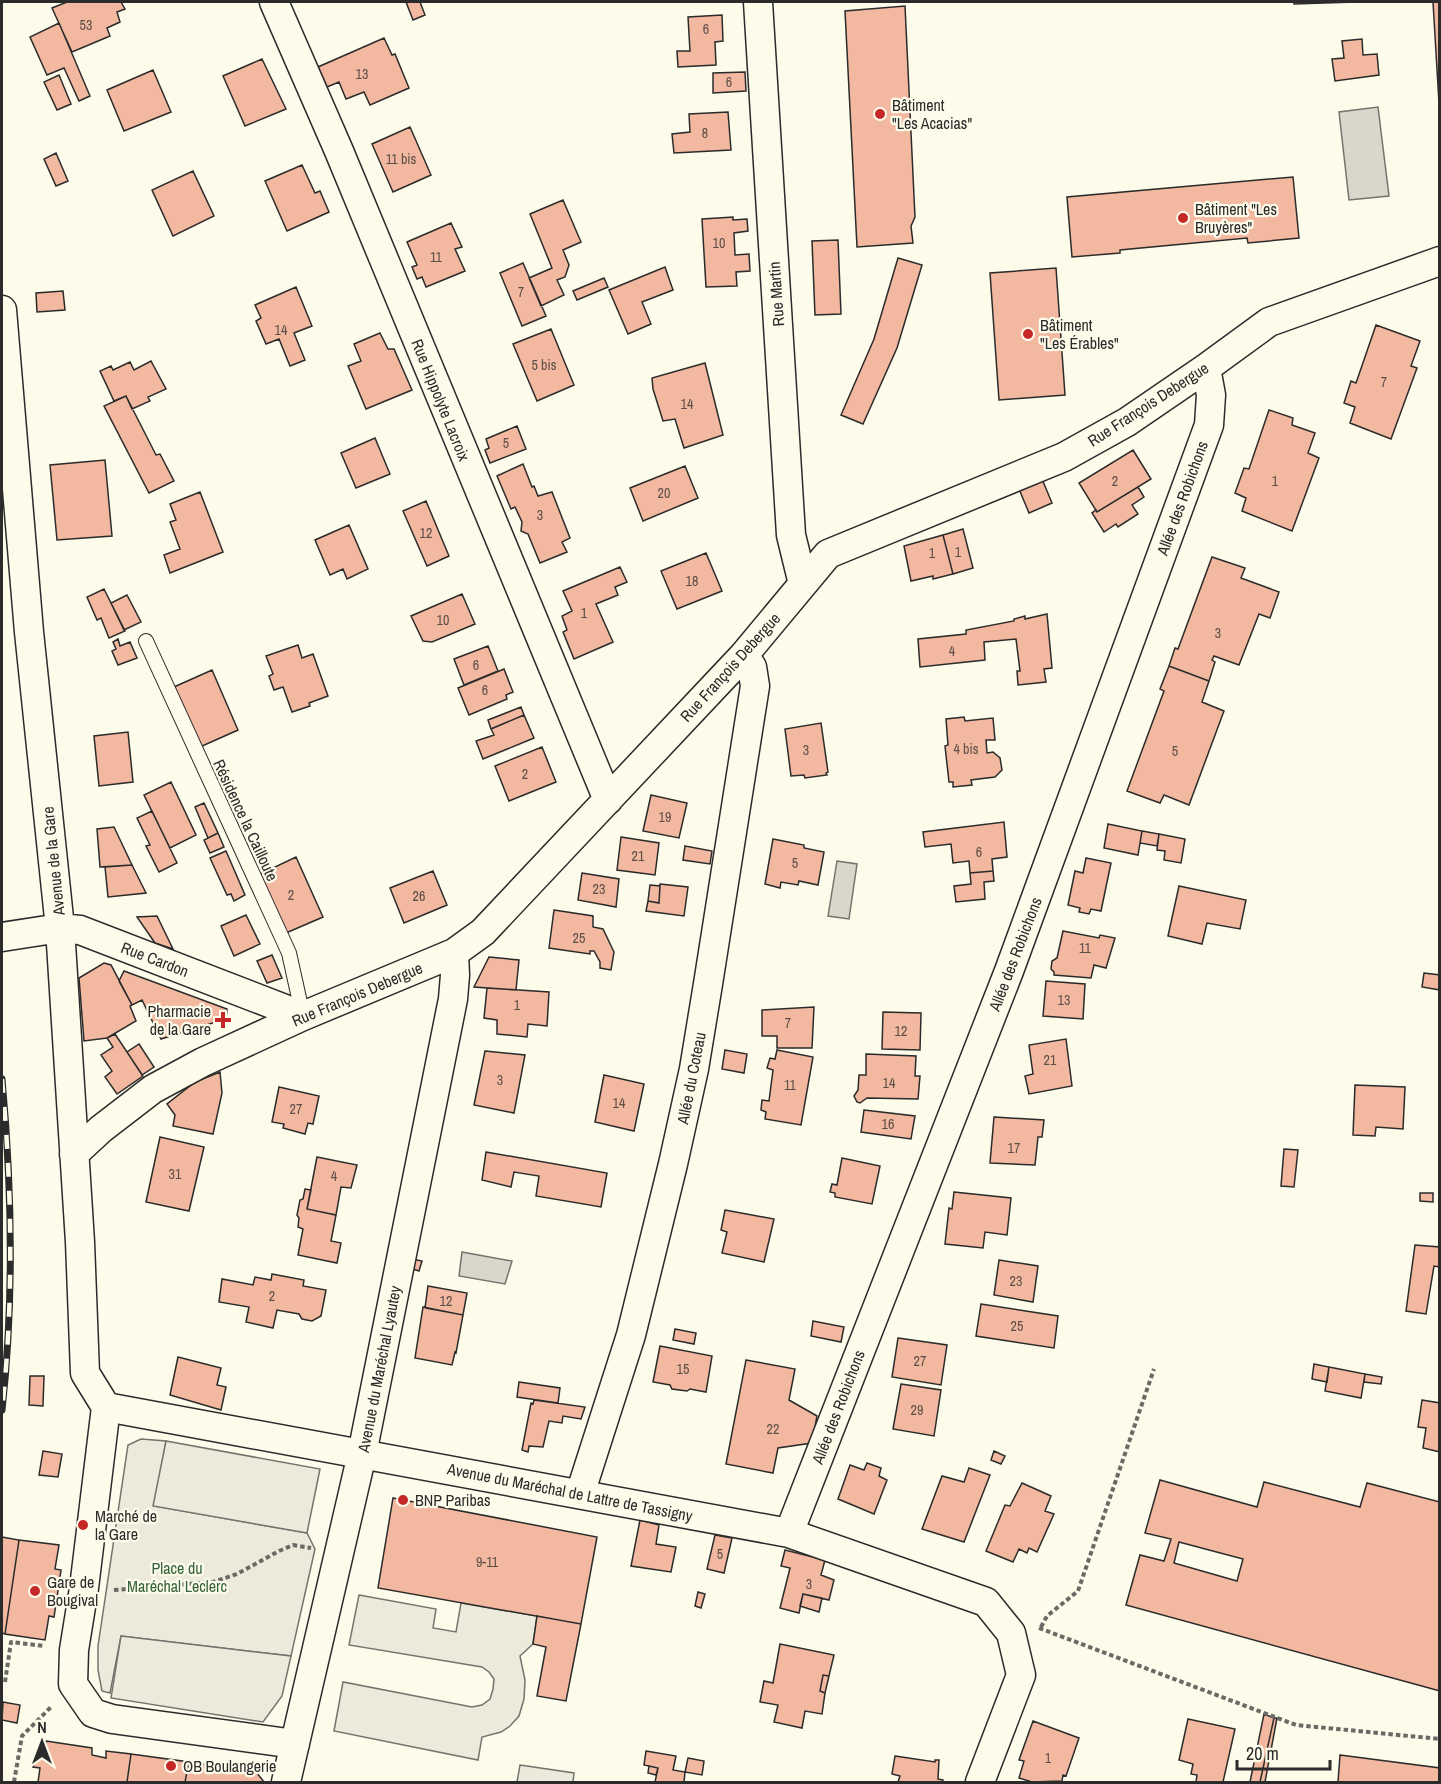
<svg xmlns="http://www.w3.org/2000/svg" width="1441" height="1784" viewBox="0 0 1441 1784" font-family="'Archivo Narrow',sans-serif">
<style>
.green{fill:#ecebdb;stroke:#74746e;stroke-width:1.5}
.parking{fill:#eceadb;stroke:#74746e;stroke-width:1.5}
.water{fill:#d8d7c9;stroke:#74746e;stroke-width:1.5}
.building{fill:#f2b8a0;stroke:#2b2b2b;stroke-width:1.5;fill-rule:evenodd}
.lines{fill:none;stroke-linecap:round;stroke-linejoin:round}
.lane-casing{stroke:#2b2b2b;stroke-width:16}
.street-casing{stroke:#2b2b2b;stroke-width:31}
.path{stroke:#6a6964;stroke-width:4;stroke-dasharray:4.5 3;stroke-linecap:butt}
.lane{stroke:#fdfbea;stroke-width:14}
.street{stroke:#fdfbea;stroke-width:28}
.rail-casing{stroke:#2b2b2b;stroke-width:7}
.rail{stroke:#fdfbea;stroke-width:4.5;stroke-dasharray:14;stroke-linecap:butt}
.poi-dot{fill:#c62828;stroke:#fdfbea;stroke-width:2}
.labels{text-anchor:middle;stroke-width:4.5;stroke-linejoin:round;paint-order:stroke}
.number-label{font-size:14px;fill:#5d4e48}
.poi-label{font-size:16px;fill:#2b2b2b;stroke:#fdfbea;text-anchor:start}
.street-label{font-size:16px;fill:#2b2b2b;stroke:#fdfbea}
.park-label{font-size:16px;fill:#34623c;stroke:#fdfbea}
</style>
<rect width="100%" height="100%" fill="#fdfbea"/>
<path class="green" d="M141,1439l25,2 -12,65 153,27 8,16 -24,107 -170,-20 -11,57 -8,-2 -4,-21v-24l30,-201z
M520,1765l54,8 -1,9h-56z"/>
<path class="parking" d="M166,1441l154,28 -13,64 -154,-27z
M359,1595l77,14 -3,19 23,4 5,-29 76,13 -4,28 -13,12 5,24 -1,19 -5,17 -9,10 -9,6 -19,5 -4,23 -144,-29 9,-49 129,25 10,-2 8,-6 3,-10 1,-10 -5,-7 -7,-5 -133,-22z
M121,1636l170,20 -9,40 -19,26 -152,-24z"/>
<path class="water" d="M1378,107l11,89 -40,4 -10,-88z
M837,861l20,3 -8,55 -21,-3z
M462,1252l50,9 -7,23 -46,-8z"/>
<path class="building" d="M67,2h54l4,7 -8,3 3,10 -13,6 3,8 -38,16 -20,-44z
M406,2h14l5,13 -12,5z
M1294,2h62l-62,2z
M1433,2h7v118z
M905,6l10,211 -4,9 2,17 -56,4 -12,-236z
M722,15l1,26 -8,1 1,23 -38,2 -1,-16h13l-2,-34z
M59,23l31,73 -11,5 -15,-33 -17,7 -17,-38z
M384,38l8,17 3,-1 14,34 -39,17 -6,-13 -18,7 -7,-17 -12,5 -9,-20z
M1362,39l1,16 14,-1 2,21 -44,6 -3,-22 12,-1 -2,-17z
M262,59l24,50 -41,17 -22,-50z
M153,70l18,42 -47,19 -17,-41z
M745,72l1,19 -33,2v-20z
M59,75l12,29 -14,6 -13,-28z
M728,112l3,38 -57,3 -2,-19 18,-2 -1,-18z
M410,127l21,48 -38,17 -21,-48z
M56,153l12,28 -12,5 -12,-27z
M302,165l13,28 5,-2 9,21 -42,19 -22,-50z
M193,171l21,45 -41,20 -21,-46z
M1293,177l6,61 -51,5 -1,-5 -127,12v3l-48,4 -5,-60z
M563,200l18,42 -18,8 6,15 -4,12 -8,3 7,15 -23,11 -12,-28 23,-10 -22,-54z
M733,217v3l14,-1 1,12 -14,2 1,22 14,-1 1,17 -14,1 1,14 -31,1 -4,-68z
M451,223l11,24 -7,2 10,22 -39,16 -4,-10 -5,2 -5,-12 5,-2 -10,-23z
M838,240l3,74 -26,1 -3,-74z
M898,258l24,7 -25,83 -34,76 -22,-9 33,-76z
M523,263l23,53 -24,10 -22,-53z
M665,267l8,23 -31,12 9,22 -23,10 -19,-44z
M1056,268l9,127 -66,5 -9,-127z
M604,278l4,9 -31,13 -4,-9z
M296,287l16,39 -18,7 11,27 -15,6 -11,-27 -13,5 -10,-23 5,-3 -6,-13z
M63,291l2,19 -28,2 -1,-19z
M1376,325l44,16 -9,25 6,2 -26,71 -41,-16 5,-16 -11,-4 7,-22 5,2z
M551,329l23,56 -37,16 -24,-57z
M380,333l8,16h6l18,41 -46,19 -18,-43 13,-5 -7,-17z
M151,361l15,28 -18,8 2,4 -18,8 -6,-13 -12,5 -14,-30 11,-5 2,4 17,-8 4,8z
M705,363l18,72 -39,13 -9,-29 -12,2 -10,-32 -1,-11z
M126,396l30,59 4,-1 14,27 -25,12 -45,-87z
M1269,410l24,8 -1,7 23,8 -7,20 11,5 -27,73 -50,-20 4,-13 -11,-5 9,-25 5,1z
M517,426l9,23 -36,14 -5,-13 4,-2 -3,-9z
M375,438l15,36 -34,14 -15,-35z
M1133,450l18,29 -54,33 -18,-29z
M105,460l7,76 -55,4 -7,-75z
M523,464l9,23 2,-1 4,10 14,-4 18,46 -8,4 5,10 -27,11 -12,-29 -7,-3 1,-9 -7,-15 -4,2 -14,-33z
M685,466l13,32 -55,23 -13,-33z
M1042,479l10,24 -23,10 -10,-24z
M1138,487l6,10 -12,8 6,9 -20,13 -2,-3 -12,8 -12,-19 4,-3 1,2z
M200,492l23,60 -53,21 -6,-18 16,-6 -10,-27 6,-2 -6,-16z
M426,501l23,55 -22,10 -24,-55z
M349,525l19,44 -21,10 -4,-10 -13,6 -15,-35z
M963,529l10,39 -20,6 -10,-39z
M943,535l10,39 -20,5v-3l-22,5 -7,-35z
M706,553l16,38 -45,18 -16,-38z
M1212,557l33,11 -4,10 38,14 -9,26 -11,-4 -20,51 -25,-9 -2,4 3,2 -6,19 -40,-15 6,-18 3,1z
M620,567l7,15 -12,5 3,8 -22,9 17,38 -39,17 -11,-27 4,-2 -5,-14 10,-5 -9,-20z
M104,589l21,42 -16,7 -8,-20 -4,2 -10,-23z
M462,594l13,30 -43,18 -9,-1 -12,-25z
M127,595l14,27 -17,8 -13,-27z
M1047,614l5,54 -8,1 2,13 -28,3 -1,-14h3l-4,-32 -32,3 1,18 -65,7 -2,-28 48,-5v-4l48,-9v-2l11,-3v3z
M118,639l2,7 10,-4 7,16 -19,7 -6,-14 4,-2 -3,-7z
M298,645l4,13 11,-4 15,42 -19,7 1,3 -18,6 -9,-25 -9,3 -5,-14 4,-2 -7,-18z
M488,646l10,25 -34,14 -10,-26z
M1169,666l40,15 -7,21 22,9 -35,94 -25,-10 -4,8 -33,-12 37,-100 -4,-2z
M504,669l9,23 -7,3 1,4 -38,16 -11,-27z
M212,670l26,60 -38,17 -26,-60z
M521,707l3,8 -33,14 -3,-9z
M524,715l10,23 -51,21 -7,-18 18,-6 -3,-6z
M964,717l1,4 28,-3 2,22h-9l1,13 6,-1 7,6 2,12 -7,7 -24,3 1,5 -19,2v-5h-4l-4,-36 3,-1 -2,-26z
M821,723l7,49 -2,1 1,2 -22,3 -1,-3 -13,1 -6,-47z
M128,732l5,50 -34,4 -5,-50z
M542,747l14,35 -47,19 -14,-35z
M171,782l25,53 -26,13 -26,-53z
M651,795l36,8 -8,35 -36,-7z
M204,803l14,30 -10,5 -13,-31z
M152,811l25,52 -18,9 -13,-26 4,-1 -13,-27z
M1004,822l3,35 -15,2 1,12 -23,2 -1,-12 -16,2 -2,-19 -26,3 -2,-15z
M1108,824l34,7 -4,24 -34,-7z
M114,827l18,38 -32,2 -3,-38z
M1142,831l17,3 -2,12 -17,-3z
M218,833l6,14 -14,6 -6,-13z
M1159,834l26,5 -4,24 -17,-3 1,-9 -8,-1z
M621,837l38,6 -4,32 -38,-5z
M773,839l31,6v3l20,4 -6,33 -19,-4 -1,4 -17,-3 -1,6 -15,-4z
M685,846l27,5 -2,13 -27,-4z
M226,851l19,44 -11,6 -3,-7 -4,1 -17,-37z
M296,857l27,60 -37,16 -26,-59z
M1086,858l25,5 -10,48 -10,-2 -2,5 -10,-2 1,-4 -12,-3 7,-34 8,2z
M132,865l14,28 -38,4 -3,-30z
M433,871l14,34 -43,18 -14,-35z
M993,871l1,10 -10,1 1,17 -29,3 -2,-16 17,-2 -1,-11z
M582,873l37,6 -3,28 -38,-7z
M660,884l28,3 -4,29 -38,-5 2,-10 11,2z
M650,885l10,1 -1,17 -11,-2z
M1179,886l67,14 -6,29 -33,-6 -5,21 -34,-8z
M554,910l39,6v11l10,2 11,23 -3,18 -11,-2v-6l-6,-11h-4v3l-41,-6z
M246,915l14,29 -26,12 -13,-30z
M157,916l16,33 -18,-6 -18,-26z
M1063,931l36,7 1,-3 15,3 -9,30 -12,-3 -3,13 -37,-3v-3l-3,-3 1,-8 5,-3z
M272,955l10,23 -15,5 -10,-22z
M489,957l30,3 -3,30 -42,-3z
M104,963l7,2 21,40 -2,1 6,15 -29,17 -23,3 -5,-63z
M124,971l103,38 -1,10 -65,20 -19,-39 -10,5 -13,-24z
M1424,973l16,2v15l-18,-3z
M1046,981l39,3 -2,35 -40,-3z
M487,988l62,4 -2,34 -19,-2 -1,13 -30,-3v-14l-13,-2z
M814,1007l-2,41h-35v-12h-15v-26z
M883,1012l38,1 -1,37 -38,-1z
M115,1034l28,42 -26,18 -12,-17 7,-6 -11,-16 12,-8 -6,-9z
M1066,1039l6,47 -43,8 -4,-18 8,-2 -4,-29z
M139,1044l15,23 -12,8 -15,-23z
M725,1050l22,4 -3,19 -22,-4z
M777,1050l36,7 -12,68 -36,-6 1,-7 -5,-2 1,-10 7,1 4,-31 -6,-2 3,-10 5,1z
M485,1051l40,4 -11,58 -40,-8z
M866,1054l50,2 -1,20h5l-2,23 -51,-1 -7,5 -3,-1 -3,-6 4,-6 1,-15h7z
M220,1072l2,21 -9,41 -40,-8 2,-11 -8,-11 28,-22z
M604,1075l40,9 -10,47 -39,-9z
M1355,1085l50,2 -2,42 -27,-2 -1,9 -22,-1z
M279,1087l40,9 -6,28 -5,-1 -3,11 -22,-6 1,-4 -12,-2z
M864,1110l51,6 -4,23 -50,-7z
M994,1117l50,3 -2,17h-4l-3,28 -45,-2z
M160,1137l44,10 -15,64 -43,-9z
M1284,1149l14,1 -4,37 -13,-1z
M486,1152l121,21 -6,34 -65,-11 3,-20 -25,-4 -3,15 -29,-7z
M317,1157l40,8 -6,23 -10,-1 -5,28 -29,-6z
M842,1158l38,8 -8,38 -37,-7v-4l-5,-1 2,-8 5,1z
M305,1189l6,1 -4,19 29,6 -5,26 10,2 -4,20 -39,-8 5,-26 -5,-2 1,-9 -2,-3 3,-15 3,-1z
M954,1192l57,6 -4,37 -22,-3 -2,16 -38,-4 4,-36 3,1z
M1420,1193h13v9l-13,-1z
M725,1210l49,9 -10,43 -42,-9 5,-21 -6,-2z
M1415,1245l25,2v20l-6,-1 -8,48 -20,-3z
M412,1259l10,2 -3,10 -9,-3z
M999,1260l39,6 -5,36 -39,-7z
M272,1274l32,6 -1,6 23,4 -5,26 -9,5 -10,-2 -3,-5 -22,-4 -4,18 -27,-6 3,-15 -30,-5 3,-23 31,6 2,-8 16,3z
M428,1286l39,7 -4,22 -38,-7z
M981,1304l77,12 -4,32 -78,-12z
M423,1307l40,8 -7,38 -1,-1 -3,13 -37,-7z
M813,1321l31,6 -3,15 -30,-6z
M675,1329l21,4 -2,11 -21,-4z
M898,1338l49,7 -6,40 -49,-8z
M660,1346l52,10 -6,36 -16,-3 -3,2 -15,-2 -2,-4 -17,-3z
M178,1357l43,11 -4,17 9,2 -5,23 -51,-15z
M746,1360l49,9 -6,31 28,16 -5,27 -34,5 -5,25 -47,-9z
M1314,1364l15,3 -2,15 -15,-3z
M1329,1367l36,7 -4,24 -36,-7z
M1365,1374l17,3 -1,7 -17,-2z
M30,1376h14l-1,30 -14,-1z
M519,1382l41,6 -2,15 -41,-6z
M901,1384l40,6 -7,46 -41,-7z
M534,1400l51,7 -4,12 -18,-3 -1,7 -13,-2 -6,26 -14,-1 -1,6 -6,-2 9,-47 2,1z
M1422,1400l18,3v49l-17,-4 3,-20 -8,-1z
M43,1451l19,3 -4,23 -19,-2z
M994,1451l11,5 -4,8 -10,-4z
M867,1463l14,5 -2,8 8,4 -13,34 -36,-15 12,-34 14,5z
M969,1468l21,7 -26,67 -42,-13 20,-53 22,6z
M1160,1480l97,27 7,-25 96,25 7,-24 73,19v189l-314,-86 14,-50 24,6 7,-22 -26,-6zM1179,1542l64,17 -6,22 -63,-18z
M1022,1483l29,13 -6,15 9,3 -17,38 -8,-4 -2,5 -8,-4 -6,13 -27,-11 19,-46 5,1z
M393,1498l204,39 -16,87 -203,-36z
M640,1520l19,5 -3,19 20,3 -5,25 -40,-6z
M715,1535l17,3 -8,35 -17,-4z
M2,1537l17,3 -14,94 -3,-1z
M19,1540l40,5 -4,24 6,1 -2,14 -5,33 -5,-1 -4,24 -40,-6z
M785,1550l40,10 -4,15 13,5 -5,20 -26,-6 -4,19 -19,-5 10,-40 -9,-2z
M698,1592l7,2 -4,14 -6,-2z
M803,1594l19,4 -3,14 -19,-6z
M537,1616l44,8 -15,77 -29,-5 9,-49 -13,-3z
M780,1644l54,11 -5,21 -6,-1 -3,16 5,2 -3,21 -17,-3 -3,17 -28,-6 4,-17 -18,-3 4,-21 9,2z
M823,1675l6,1 -4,17 -5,-2z
M3,1702l17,3 -3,18 -15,-3z
M1264,1714l10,4 -14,64h-10z
M1274,1718h3l-12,64h-5z
M1188,1719l47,10 -12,53h-27l1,-7 -6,-1 2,-10 -14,-4z
M1033,1721l46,17 -13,38 -3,-1 -1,6 -30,1 -13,-4 5,-17 -5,-1z
M46,1741l46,7v7l14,3v-7l25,3 -4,28h-89l2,-14 -7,-1 4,-19 8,1z
M646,1751l30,5 -3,14 12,2 -1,10h-29l3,-14 -14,-3z
M131,1754l58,8 -4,20h-58z
M1340,1755l100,13v14h-102z
M895,1756l40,6v-2h4l-1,19 5,1 -1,2h-44l2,-6 -8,-2z
M688,1758l16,3 -2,14 -17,-3z
M189,1762l68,11 7,9h-79z
M649,1766l9,2 -2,7 -8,-2z"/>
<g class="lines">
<g class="lane-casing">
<path id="lane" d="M146,641l143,312 14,63"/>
</g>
<g class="street-casing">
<path id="street" d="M274,2l65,149 269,649
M758,2l33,533 12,49
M2,310l27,322 31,296 20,314 5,131 21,34
M2,937l58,-9 20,2 223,86
M74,1154l27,-25 52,-40 50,-27 100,-46 151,-63 29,-21 261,-277 84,-101 236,-97 63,-35 79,-54 63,-46 171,-61
M106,1407l683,126 197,69 25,31 10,42 -41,107
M106,1407l-22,181 -10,62 -1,34 20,29 19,6 183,25
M580,1494l51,-159 42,-171 21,-95 14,-85 47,-298 -3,-19 -8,-12
M789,1533l220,-562 200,-546 2,-30 -5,-27
M286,1782l76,-328 91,-455 2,-24 -1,-22"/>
</g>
<path class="path" d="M114,1590l99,-8 24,-8 42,-23 14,-6 18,3
M1041,1627l6,-11 31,-25 76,-222
M1039,1628l257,97 144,14
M5,1682l6,-40 33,4
M14,1782l8,-46 30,-30"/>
<use href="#lane" class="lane"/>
<use href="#street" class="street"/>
<g class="rail-casing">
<path id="rail" d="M2,1079c10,109 12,223 0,331"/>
</g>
<use href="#rail" class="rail"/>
</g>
<g class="poi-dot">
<circle cx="880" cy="114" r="6"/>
<circle cx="1183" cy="218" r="6"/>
<circle cx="1028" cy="334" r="6"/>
<path d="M220 1011h6v6h6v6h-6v6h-6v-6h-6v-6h6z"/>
<circle cx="403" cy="1500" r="6"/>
<circle cx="83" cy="1525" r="6"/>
<circle cx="35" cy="1591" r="6"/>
<circle cx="171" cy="1766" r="6"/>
</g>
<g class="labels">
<g class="number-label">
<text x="86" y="30">53</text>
<text x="706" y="34">6</text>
<text x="362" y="79">13</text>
<text x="729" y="87">6</text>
<text x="705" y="138">8</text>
<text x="401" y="164">11 bis</text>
<text x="719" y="248">10</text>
<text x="436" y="262">11</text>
<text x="521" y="297">7</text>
<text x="281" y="335">14</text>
<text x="544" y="370">5 bis</text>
<text x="1384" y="387">7</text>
<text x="687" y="409">14</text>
<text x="506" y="448">5</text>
<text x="1115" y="486">2</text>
<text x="1275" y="486">1</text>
<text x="664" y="498">20</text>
<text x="540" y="520">3</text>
<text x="426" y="538">12</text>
<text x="958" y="557">1</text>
<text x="932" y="558">1</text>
<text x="692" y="586">18</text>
<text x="584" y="618">1</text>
<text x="443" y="625">10</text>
<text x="1218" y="638">3</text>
<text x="952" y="656">4</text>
<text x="476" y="670">6</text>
<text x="485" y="695">6</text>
<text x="966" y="754">4 bis</text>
<text x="806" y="755">3</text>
<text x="1175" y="756">5</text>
<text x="525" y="779">2</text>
<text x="665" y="822">19</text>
<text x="979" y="857">6</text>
<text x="638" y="861">21</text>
<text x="795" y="868">5</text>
<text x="599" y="894">23</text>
<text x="291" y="900">2</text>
<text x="419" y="901">26</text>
<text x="579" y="943">25</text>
<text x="1085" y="953">11</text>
<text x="1064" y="1005">13</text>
<text x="517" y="1010">1</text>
<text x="788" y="1028">7</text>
<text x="901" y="1036">12</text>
<text x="1050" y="1065">21</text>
<text x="500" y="1085">3</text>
<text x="889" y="1088">14</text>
<text x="790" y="1090">11</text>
<text x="619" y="1108">14</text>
<text x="296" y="1114">27</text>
<text x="888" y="1129">16</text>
<text x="1014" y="1153">17</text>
<text x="175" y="1179">31</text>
<text x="334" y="1181">4</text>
<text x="1016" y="1286">23</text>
<text x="272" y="1301">2</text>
<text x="446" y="1306">12</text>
<text x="1017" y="1331">25</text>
<text x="920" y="1366">27</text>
<text x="683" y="1374">15</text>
<text x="917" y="1415">29</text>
<text x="773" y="1434">22</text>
<text x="720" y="1559">5</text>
<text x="487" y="1567">9-11</text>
<text x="809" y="1589">3</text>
<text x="1048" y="1763">1</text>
</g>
<g class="poi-label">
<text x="892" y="111">Bâtiment<tspan x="892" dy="18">"Les Acacias"</tspan></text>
<text x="1195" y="215">Bâtiment "Les<tspan x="1195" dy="18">Bruyères"</tspan></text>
<text x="1040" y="331">Bâtiment<tspan x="1040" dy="18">"Les Érables"</tspan></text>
<text x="211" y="1017" text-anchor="end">Pharmacie<tspan x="211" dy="18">de la Gare</tspan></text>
<text x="415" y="1506">BNP Paribas</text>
<text x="95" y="1522">Marché de<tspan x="95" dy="18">la Gare</tspan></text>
<text x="47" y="1588">Gare de<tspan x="47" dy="18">Bougival</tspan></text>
<text x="183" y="1772">OB Boulangerie</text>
</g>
<g class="street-label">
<text transform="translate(776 294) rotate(-94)" y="6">Rue Martin</text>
<text transform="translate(441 400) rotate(68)" y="6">Rue Hippolyte Lacroix</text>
<text transform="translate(1148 404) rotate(-33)" y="6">Rue François Debergue</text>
<text transform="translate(1182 498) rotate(-70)" y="6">Allée des Robichons</text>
<text transform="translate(730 667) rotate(-48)" y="6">Rue François Debergue</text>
<text transform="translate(246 820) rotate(65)" y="6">Résidence la Cailloute</text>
<text transform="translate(53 861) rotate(-96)" y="6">Avenue de la Gare</text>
<text transform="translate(1015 954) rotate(-69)" y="6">Allée des Robichons</text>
<text transform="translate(155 959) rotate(21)" y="6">Rue Cardon</text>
<text transform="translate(357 994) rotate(-23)" y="6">Rue François Debergue</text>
<text transform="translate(691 1078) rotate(-79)" y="6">Allée du Coteau</text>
<text transform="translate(379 1369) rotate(-79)" y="6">Avenue du Maréchal Lyautey</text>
<text transform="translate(838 1407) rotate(-69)" y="6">Allée des Robichons</text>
<text transform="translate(570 1492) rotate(11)" y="6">Avenue du Maréchal de Lattre de Tassigny</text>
</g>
<g class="park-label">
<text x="177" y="1574">Place du<tspan x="177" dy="18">Maréchal Leclerc</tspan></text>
</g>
</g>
<rect width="1441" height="1784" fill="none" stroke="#2b2b2b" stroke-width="6"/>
<g transform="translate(42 1742)" stroke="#fdfbea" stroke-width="4.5" paint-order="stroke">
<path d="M0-4.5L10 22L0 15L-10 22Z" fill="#2b2b2b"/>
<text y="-9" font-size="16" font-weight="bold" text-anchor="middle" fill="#2b2b2b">N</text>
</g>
<path d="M1237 1760v9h93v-9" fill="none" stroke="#2b2b2b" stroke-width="3"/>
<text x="1246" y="1760" font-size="18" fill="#2b2b2b" stroke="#fdfbea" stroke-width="4.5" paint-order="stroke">20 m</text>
</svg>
